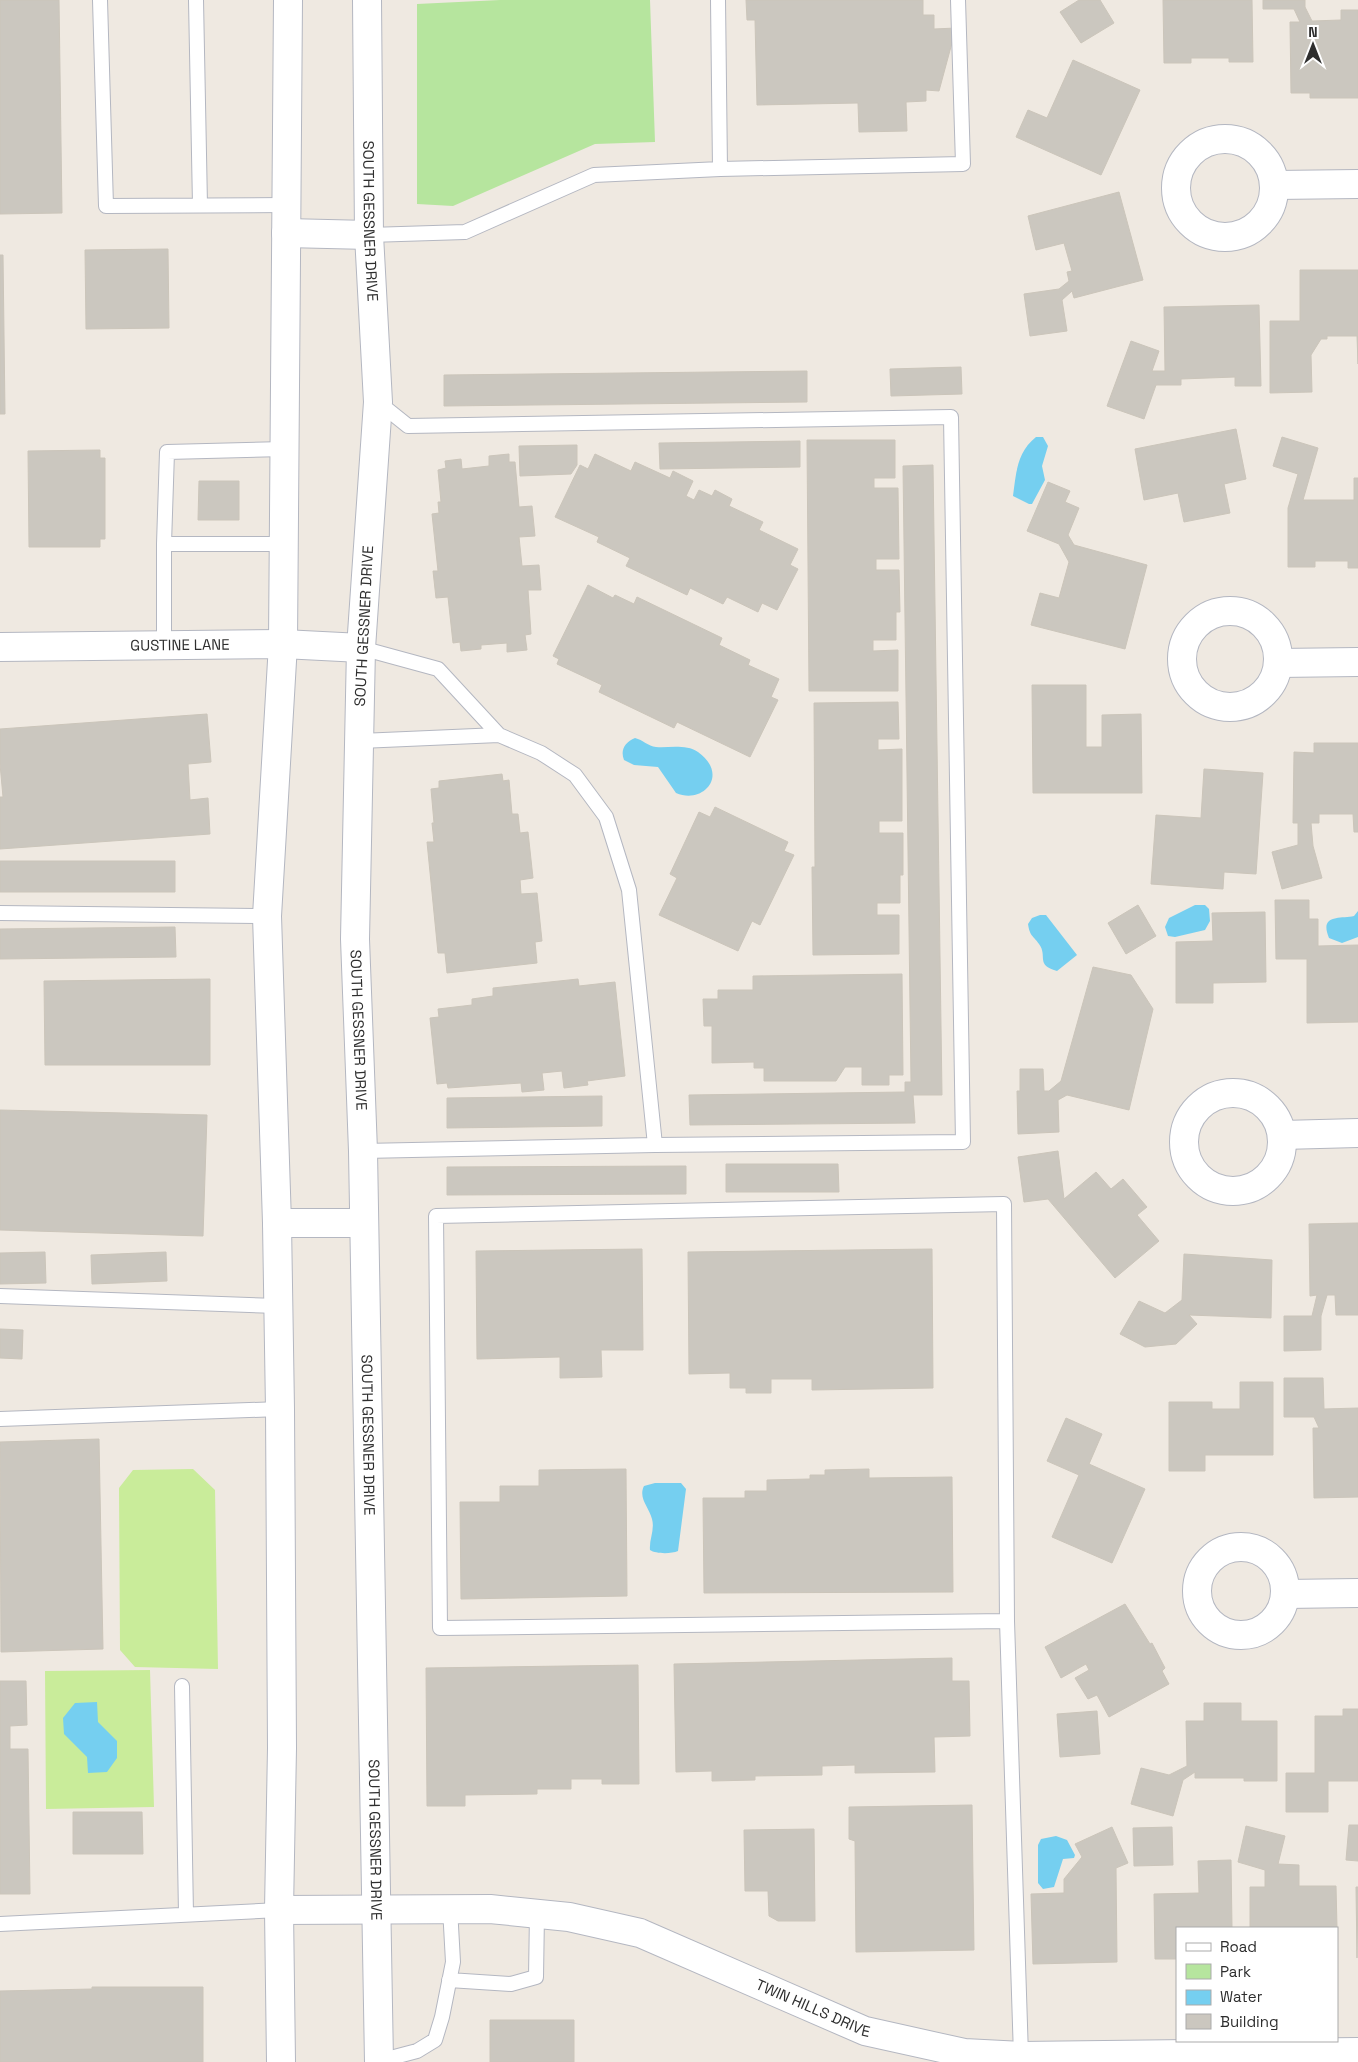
<svg xmlns="http://www.w3.org/2000/svg" width="1358" height="2062" viewBox="0 0 1358 2062" font-family="'Space Grotesk',sans-serif">
<style>
.green{fill:#b6e59e}
.pitch{fill:#c9ec9a}
.water{fill:#75cff0}
.building{fill:#cbc7bf;stroke:#cbc5ba}
.lines{fill:none;stroke-linecap:round;stroke-linejoin:round}
.service-casing{stroke:#b4b7c1;stroke-width:16}
.minor-casing{stroke:#b4b7c1;stroke-width:30}
.secondary-casing{stroke:#b4b7c1;stroke-width:30}
.service{stroke:#fff;stroke-width:14}
.minor{stroke:#fff;stroke-width:28}
.secondary{stroke:#fff;stroke-width:28}
.labels{text-anchor:middle;stroke-width:4;stroke-linejoin:round;paint-order:stroke}
.street-label{font-size:15px;fill:#2e2e2e;stroke:#fff}
</style>
<rect width="100%" height="100%" fill="#efe9e1"/>
<path class="green" d="M500,0h150l5,142 -60,2 -142,62 -36,-2v-200z"/>
<path class="pitch" d="M193,1469l22,21 3,179 -83,-2 -15,-17 -1,-162 14,-18z
M150,1670l4,137 -108,2 -1,-138z"/>
<path class="water" d="M1036,437h7l5,9 -6,20 3,14 -13,24h-3l-16,-8c3,-23 4,-44 23,-59z
M635,738c8,2 13,8 21,9 13,1 30,-3 42,5 32,23 5,53 -22,41l-18,-26 -24,-2 -10,-5c-4,-10 1,-18 11,-22z
M1195,905h10l4,4 1,12 -5,9 -30,7 -7,-1 -3,-9 4,-9z
M1358,911v26l-16,6 -13,-5c-10,-24 11,-19 25,-22z
M1040,915h6l31,40 -20,16c-22,-6 -9,-15 -18,-27 -6,-9 -9,-7 -11,-20l4,-6z
M681,1483l5,6 -8,62c-7,3 -22,3 -28,-1 -1,-11 5,-20 2,-31 -3,-12 -14,-21 -8,-33l11,-3z
M97,1702l1,20 19,19v17l-10,14 -19,1 -1,-16 -23,-23 -1,-16 12,-15z
M1056,1836l11,4 8,15 -1,3 -11,1 -9,28 -11,2 -5,-6v-38l3,-6z"/>
<path class="building" d="M0,0h59l3,213 -62,1z
M746,0h177v15h11v14l22,-1 -17,63 -13,-1v11l-20,1 1,29 -48,1 -1,-29 -101,2 -2,-85h-8z
M1079,0h21l14,23 -33,20 -21,-31z
M1163,0h89l1,62h-24v-4h-38v5h-27z
M1263,0h42v7l7,14 29,-1v-10h17v88h-48v-5h-19l-1,-71h10l-6,-13h-31z
M1073,60l67,30 -39,85 -85,-38 12,-27 19,8z
M1119,192l24,88 -69,18 -2,-7 -10,9 5,31 -37,5 -6,-42 35,-5 10,-8 -2,-9 5,-1 -8,-28 -28,7 -8,-34z
M168,249l1,79 -83,1 -1,-79z
M0,255h3l2,159h-5z
M1300,270h58v94l-1,-28h-30v3h-6l-10,16 1,37 -42,1v-72h30z
M1259,305l2,81h-26v-9l-54,2v6h-25l-12,34 -37,-13 24,-65 28,10 -7,20h13l-1,-64z
M961,367l1,27 -71,2 -1,-27z
M807,371v31l-363,4v-31z
M1236,429l10,50 -22,5 6,29 -46,9 -6,-29 -34,7 -9,-51z
M1282,437l36,11 -15,52h51v-22h4v90h-10v-7h-33v6h-27v-59l10,-34 -25,-8z
M807,440h88v38h-21v10h24l1,71h-23v11h23l1,42h-4v28h-23v11l25,-1v41h-89z
M800,441v26l-140,2 -1,-26z
M577,445v20l-6,9 -51,2 -1,-30z
M100,450v8h5v81h-5v8h-71l-1,-96z
M509,454v8h6l4,45 13,-1 3,30 -16,1 3,29 17,-1 2,25h-13l3,44 -6,1 2,15 -20,2v-9l-26,2v4l-20,2 -1,-9 -7,1 -5,-46 -12,1 -3,-27h5l-6,-57 7,-1 -1,-11h3l-3,-32 8,-2 -1,-7 16,-2 1,10 27,-3v-10z
M595,454l36,17 4,-9 35,16 3,-7 20,10 -7,15 8,4 5,-10 13,6 3,-6 17,9 -3,7 34,16 -4,8 39,19 -8,16 8,4 -21,41 -15,-7 -4,9 -31,-15 -4,7 -33,-16 -3,7 -61,-29 4,-8 -33,-16 2,-5 -44,-20 25,-52 8,4z
M933,465l9,630h-29l2,28 -225,2 -1,-30 216,-3v-10h6l-8,-616z
M199,481h40v39h-41z
M1048,482l22,9 -5,11 14,6 -11,27 6,10 73,20 -22,84 -94,-24 9,-32 19,5 10,-36 -10,-18 -32,-13z
M588,585l25,13 2,-3 19,9 3,-7 85,41 -3,7 31,15 -2,5 31,14 -8,18 7,3 -28,57 -73,-35 -3,6 -75,-36 3,-7 -45,-21 2,-5 -6,-3z
M1032,685h54v62h16v-32l39,-1 1,79h-109z
M898,702l1,37h-21v11l24,-1v72h-23v12h24v42h-3v28h-23v12h22v39l-86,1 -1,-88h3l-1,-164z
M207,714l4,48 -23,2 2,36 18,-2 2,36 -210,15v-52h3l-3,-33v-35z
M1314,743h44v89h-4l-1,-18h-34v9h-8l2,23 9,32 -40,11 -10,-37 26,-7v-22h-5l1,-71 20,1z
M1204,769l59,4 -7,101 -32,-2 -1,17 -72,-5 5,-69 45,3z
M502,774l1,7 6,-1 3,34h6l2,19 8,-1 5,46 -13,2 1,14 16,-1 5,48 -7,1 2,21 -90,10 -2,-20h-7l-11,-111h7l-2,-19h2l-3,-34 8,-1v-7z
M715,807l73,35 -4,9 10,4 -34,70 -8,-4 -14,30 -79,-36 18,-37 -7,-4 29,-62 11,5z
M0,861h175v31h-175z
M1275,900h34v19h9v27l40,-1v77l-51,1v-64h-31z
M1138,905l18,31 -30,18 -18,-31z
M1265,912l1,70 -53,1v20h-37v-61l37,-1 -1,-28z
M175,927l1,30 -176,2v-30z
M1093,967l38,8 22,34 -24,101 -62,-15 -9,5 1,32 -41,2 -1,-43h3v-22h23l1,22h5l12,-10z
M902,974l1,101h-14v10h-27v-18h-17l-9,14h-72v-13h-10v-6l-42,1v-37h-8l-1,-27h15v-9h35v-14z
M210,979v86h-165l-1,-84z
M578,979l1,7 36,-4 10,94 -38,5 1,4 -24,3 -2,-17 -20,2 2,17 -22,2 -1,-9 -73,5 -1,-5 -10,1 -7,-66 9,-1 -1,-8 34,-4v-6l21,-3v-8z
M602,1096v30l-155,2v-30z
M0,1110l207,5 -4,121 -203,-6z
M1058,1151l6,48 32,-27 15,17 12,-10 24,28 -10,8 22,26 -44,37 -67,-79 -24,3 -6,-45z
M726,1164h112l1,28h-113z
M686,1166v28l-239,1v-28z
M1358,1223v92h-22l-1,-20h-8l-6,21v34l-37,1v-35h28l5,-21 -7,1 -1,-72z
M642,1249l1,101h-42l1,27 -42,1v-21l-83,2 -1,-108z
M932,1249l1,139 -121,2v-11h-41v14h-25v-5h-16v-15l-41,1 -1,-122z
M45,1252l1,31 -46,1v-31z
M166,1252l1,29 -75,3 -1,-29z
M1184,1254l88,6 -1,58 -82,-3 8,9 -21,20 -31,3 -25,-13 19,-33 26,12 17,-13z
M0,1329l23,1 -1,29 -22,-1z
M1284,1378h39l1,31 34,-1v89l-44,1 -1,-70h6l-5,-11h-30z
M1240,1382h33v73h-68v16h-36v-69h43v7h28z
M1066,1418l36,16 -13,30 56,25 -33,74 -60,-26 27,-62 -32,-14z
M99,1439l4,210 -102,3 -1,-210z
M626,1469l1,127 -166,3 -1,-97h40v-16h39v-16z
M869,1469v9l83,-1 1,115 -249,1 -1,-95h42v-7h22v-11l43,-1v-4h15v-5z
M1125,1604l25,40 2,-1 13,25 -3,3 7,13 -60,33 -12,-22 -9,4 -13,-21 14,-8 -3,-6 -25,14 -16,-31z
M952,1658v23h17l1,55 -36,1 1,35 -80,1v-8l-33,1v9l-67,1v4l-43,1v-10l-36,1 -2,-108z
M638,1665l1,119h-37v-5h-31v10h-34v5l-72,1v11h-38l-1,-138z
M0,1681h26l1,44 -17,1v23h18l2,145h-30z
M1204,1703h37v18h36v60h-33v-3h-49v-6l-12,8 -10,36 -42,-12 10,-36 28,7 18,-9 -1,-45h18z
M1343,1709h15v72h-30v31h-42v-39h29v-57h28z
M1097,1711l3,43 -40,3 -3,-43z
M972,1805l2,145 -118,2 -1,-111 -6,-2v-32z
M73,1812h69l1,42h-70z
M1349,1825h9v36l-12,-1z
M1246,1826l39,10 -7,28 21,1v21h37l1,42h-87v-41h15v-17l-27,-8z
M1112,1827l16,36 -12,5 1,94 -84,2 -2,-70 33,-1v-14l18,-22 -7,-13z
M1172,1827l1,38 -39,1 -1,-38z
M814,1829l1,92h-37l-9,-5 -1,-25h-23l-1,-61z
M1231,1860l1,68h-55v31h-22l-1,-65 45,-1 -1,-32z
M1356,1887h2l-1,71z
M92,1987h111v75h-203v-71l92,-2z
M490,2020h84v42h-84z"/>
<g class="lines">
<g class="service-casing">
<path id="service" d="M100,0l6,206 180,-1
M196,0l4,205
M718,0l2,169
M369,235l96,-3 129,-57 126,-6 243,-5 -5,-164
M164,544h120
M164,645v-101l3,-92 117,-3
M361,648l77,21 61,66 42,18 34,22 31,42 23,73 26,255
M360,741l139,-6
M0,913l267,3
M363,1151l292,-6 308,-3 -12,-725 -543,9 -30,-24
M1004,1204l3,417 -567,7 -4,-412z
M0,1296l278,10
M0,1419l280,-10
M1007,1621l14,435
M182,1686l4,228
M0,1924l279,-14
M449,1980l62,4 25,-7 1,-63
M379,2061l38,-10 18,-11 7,-23 11,-55 -3,-54"/>
</g>
<g class="minor-casing">
<g id="minor">
<circle cx="1225" cy="188" r="49"/>
<path d="M1275,185l83,-1"/>
<circle cx="1230" cy="659" r="48"/>
<path id="s1" d="M0,647l283,-3 78,4"/>
<path d="M1278,663l80,-1"/>
<circle cx="1233" cy="1142" r="49"/>
<path d="M1282,1135l76,-2"/>
<circle cx="1241" cy="1591" r="44"/>
<path d="M1285,1594l73,-1"/>
<path id="s2" d="M279,1910l211,-1 79,8 71,16 225,98 99,22 57,3 337,-4"/>
</g>
</g>
<g class="secondary-casing">
<g id="secondary">
<path id="s3" d="M367,0l2,235 9,167 -17,246 -6,291 8,212 16,911"/>
<path d="M286,233l83,2"/>
<path d="M277,1223h86"/>
<path d="M281,2062l-2,-152 3,-162 -2,-339 -3,-186 -10,-307 16,-272 5,-644"/>
</g>
</g>
<use href="#service" class="service"/>
<use href="#minor" class="minor"/>
<use href="#secondary" class="secondary"/>
</g>
<g class="labels">
<g class="street-label">
<text dy="5" stroke="none"><textPath href="#s3" startOffset="221">SOUTH GESSNER DRIVE</textPath></text>
<text transform="translate(364 626) rotate(-87)" y="5">SOUTH GESSNER DRIVE</text>
<text dy="5" stroke="none"><textPath href="#s1" startOffset="180">GUSTINE LANE</textPath></text>
<text dy="5" stroke="none"><textPath href="#s3" startOffset="1031">SOUTH GESSNER DRIVE</textPath></text>
<text dy="5" stroke="none"><textPath href="#s3" startOffset="1436">SOUTH GESSNER DRIVE</textPath></text>
<text dy="5" stroke="none"><textPath href="#s3" startOffset="1841">SOUTH GESSNER DRIVE</textPath></text>
<text dy="5" stroke="none"><textPath href="#s2" startOffset="552">TWIN HILLS DRIVE</textPath></text>
</g>
</g>
<rect x="1176" y="1927" width="162" height="115" fill="#ffffff" stroke="#ababab"/>
<rect x="1186" y="1943" width="25" height="8" fill="#ffffff" stroke="#ababab"/>
<text x="1220" y="1952" font-size="15" fill="#2e2e2e">Road</text>
<rect x="1186" y="1964" width="25" height="15" fill="#b6e59e" stroke="#ababab"/>
<text x="1220" y="1977" font-size="15" fill="#2e2e2e">Park</text>
<rect x="1186" y="1990" width="25" height="15" fill="#75cff0" stroke="#ababab"/>
<text x="1220" y="2002" font-size="15" fill="#2e2e2e">Water</text>
<rect x="1186" y="2014" width="25" height="15" fill="#cbc7bf" stroke="#ababab"/>
<text x="1220" y="2027" font-size="15" fill="#2e2e2e">Building</text>
<g transform="translate(1313 45)" stroke="#ffffff" stroke-width="4" paint-order="stroke">
<path d="M0-4L9 19L0 12L-9 19Z" fill="#2e2e2e"/>
<text y="-8" font-size="14" font-weight="bold" text-anchor="middle" fill="#2e2e2e">N</text>
</g>
</svg>
